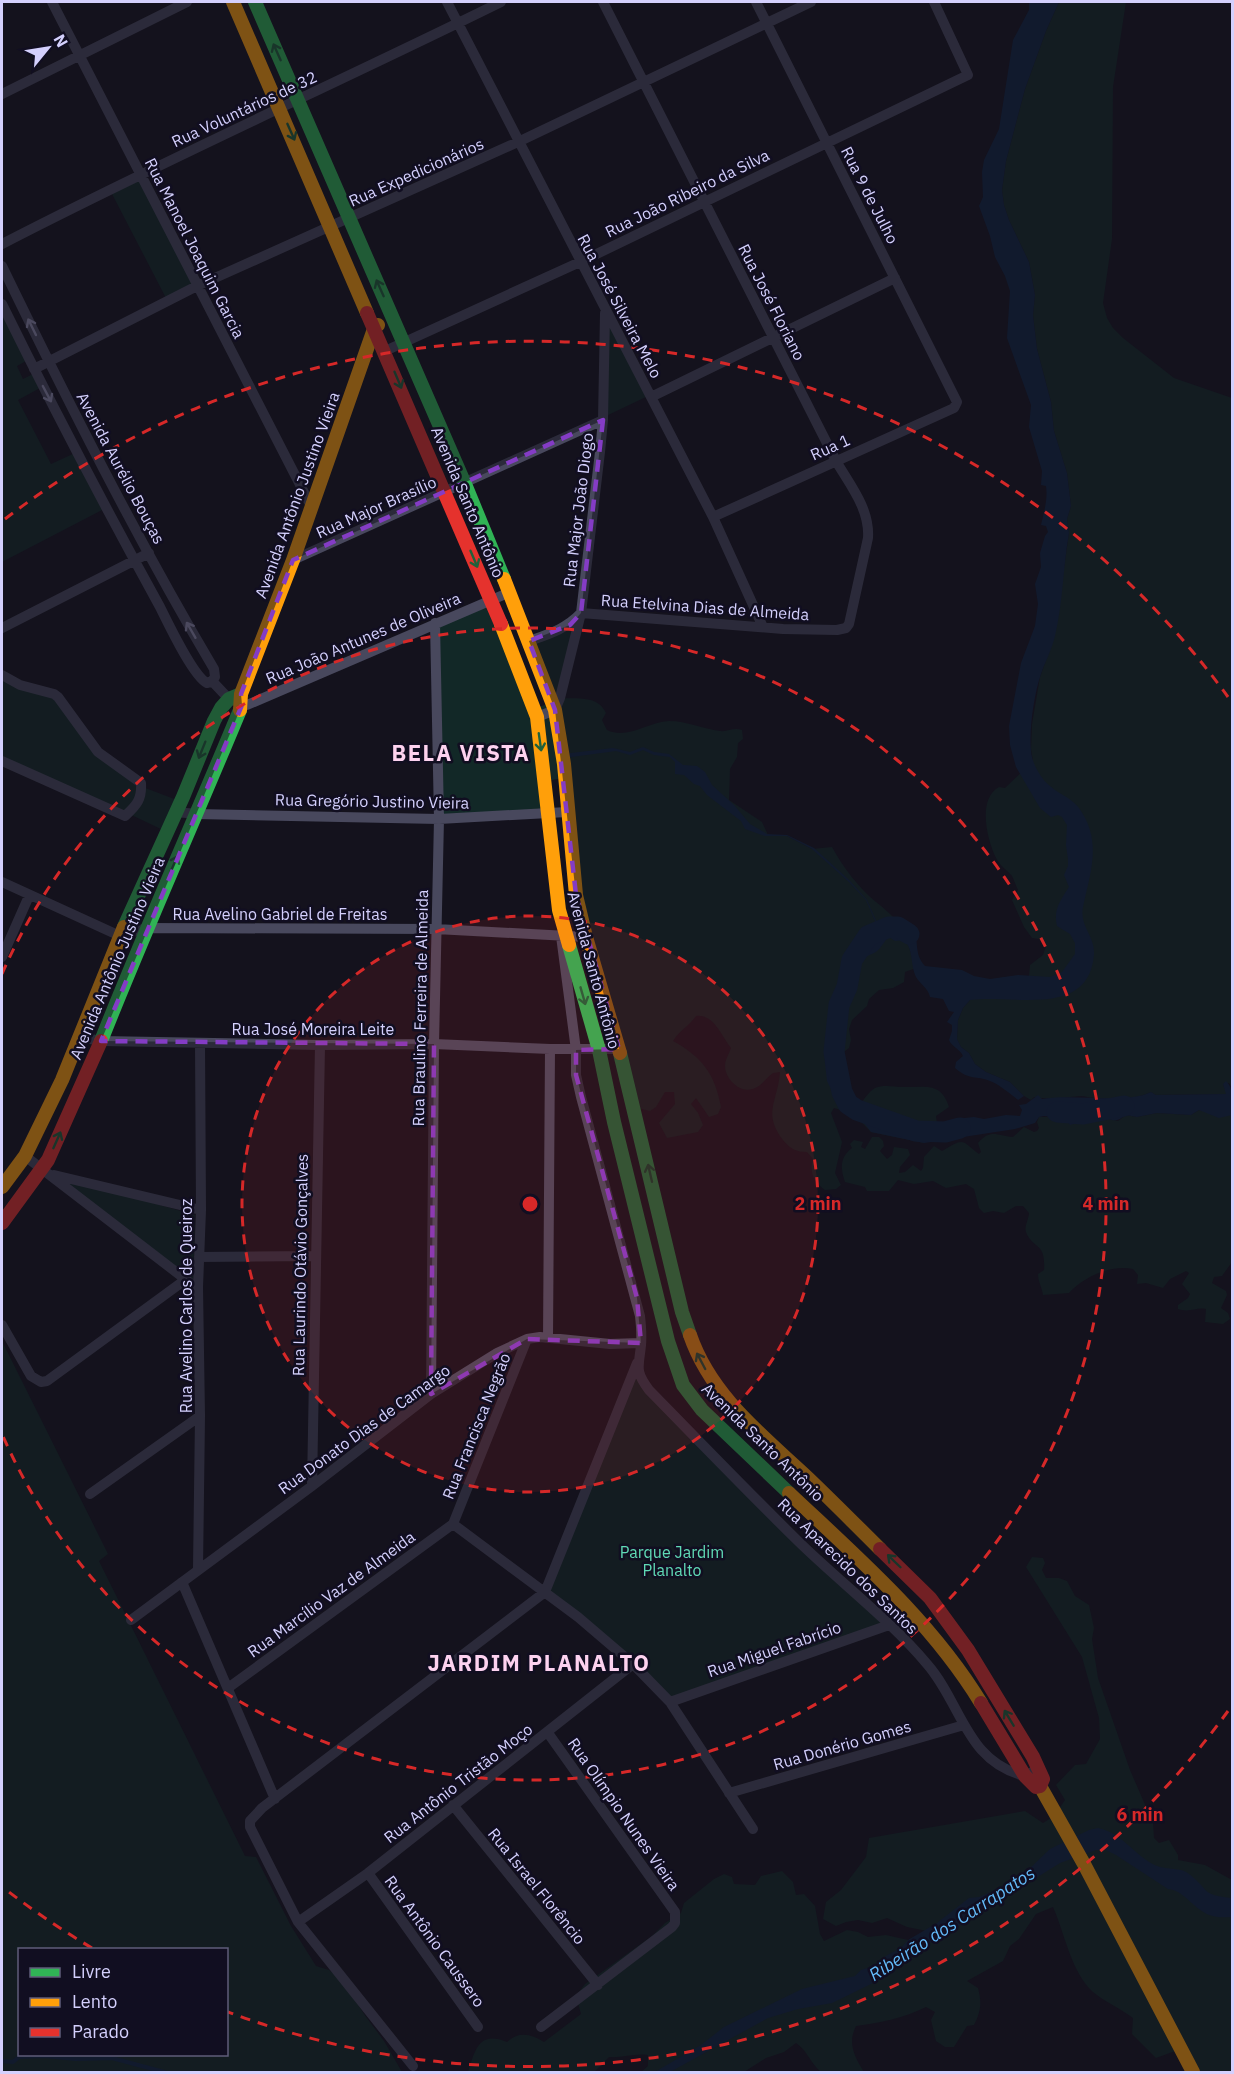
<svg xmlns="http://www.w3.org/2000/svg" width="1234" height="2074" viewBox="0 0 1234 2074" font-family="'IBM Plex Sans',sans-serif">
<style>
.green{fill:#122827;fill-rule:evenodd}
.water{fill:#0f2441}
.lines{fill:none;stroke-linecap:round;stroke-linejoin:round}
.stream{stroke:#0f2441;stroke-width:4}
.river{stroke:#0f2441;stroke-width:21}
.street{stroke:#48485d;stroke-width:10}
.fast{stroke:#30b455;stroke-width:14}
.slow{stroke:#ff9f0a;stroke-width:14}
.jam{stroke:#e5322d;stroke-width:14}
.oneway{stroke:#20613b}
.oneway2{stroke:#8e8cad}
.marked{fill:none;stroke:#843cc5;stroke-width:4.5;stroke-dasharray:12 8;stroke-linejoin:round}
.ring{fill:none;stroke:#d62828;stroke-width:3;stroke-dasharray:10 8}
.labels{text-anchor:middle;stroke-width:5;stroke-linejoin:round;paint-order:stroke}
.street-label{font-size:16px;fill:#d4d0fd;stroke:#110e21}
.park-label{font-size:16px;fill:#60dab6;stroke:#110e21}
.water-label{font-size:18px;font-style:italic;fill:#63baf9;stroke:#110e21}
.district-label{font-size:22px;font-weight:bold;letter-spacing:1.5px;fill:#fdd2ef;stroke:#110e21}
.centre{fill:#d62828;stroke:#110e21;stroke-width:3}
.ring-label{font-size:18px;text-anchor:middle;font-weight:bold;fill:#d62828;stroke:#110e21;stroke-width:5;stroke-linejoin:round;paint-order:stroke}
</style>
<rect width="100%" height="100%" fill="#14121d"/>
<path class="green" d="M1059,2h67l-13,85 -1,152 -9,64 4,15 6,10 10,10 51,40 58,20v690l-3,-5 -6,1 4,10 -71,1 -5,-3c-16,8 -38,7 -56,6 -5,0 -10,-2 -14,-2 -16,1 -32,4 -47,1l-3,3 -7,-4 -14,-14 -24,-10 -11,-8 -6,-11 -8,-6 -4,-8 1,-19 5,-12 7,-8 33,-23 26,-1 1,-11 13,-10 3,-9 -7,-7 -7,-1 -8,-11 -12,-27 6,-10c-2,-4 -4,-10 -6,-14 -5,-6 -12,-10 -16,-18 -9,-18 -19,-59 3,-71l6,1 28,-27 -2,-12 1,-25 8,-47 14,-39 15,-105 -2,-14 4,-13 -4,-33 -13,-42 -3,-29 -14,-53 -4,-34 2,-20 -6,-33 -20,-42 -5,-15 -2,-15 4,-29 19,-72 21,-58z
M139,178l55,108 -27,14 -56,-108z
M2,312l24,49 -9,5 6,13 10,-5 7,14 -22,12 33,64 24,-11 29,56 -102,53z
M607,320l41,76 -42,20z
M492,600l42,109 18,-7 -23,-61 52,-28 -21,85c17,1 38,-3 46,15l-4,7 5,10c21,10 40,-8 62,-9 18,0 34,8 51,10 8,1 13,-4 22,-1l1,9 -5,4 -1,14 -7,12 -1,31 33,22 6,13 19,1 25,13 20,-2c11,20 26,40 44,55 9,7 15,12 23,22 9,14 11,29 17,44l-11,4 -1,10 -11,6 -14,2 -10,9 -2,7 -15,14 -3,9 2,11 -2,8 -14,11c1,15 6,32 13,45l11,1c5,-5 10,-14 16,-17 9,-4 19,-1 28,-1 21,1 38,-6 46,20l-13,9 2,16 -14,11 -53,-11c-14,-15 -17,-18 -37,-24l-3,5 11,29 -7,31 6,12 -5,4 -11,1c-11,-8 -16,-17 -12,-31l-6,-7c-10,0 -17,-3 -24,-12 -21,-27 -5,-39 -3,-68l-7,1c-6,4 -12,13 -18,15 -14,7 -30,-9 -30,-22 0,-6 4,-12 6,-18 -10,-13 -17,-34 -35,-32 -7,10 -17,15 -23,25 29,16 42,33 48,66l-3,7 -9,3 -13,-19 -5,6 7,9 5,12 -5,7 -31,6 -8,-15 16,-19 -1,-12h-9l-9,15 -6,4 -16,-4 -48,-170 -21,-159 -20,3 3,33 -109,5 -4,-196z
M2,676l49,19 31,41 58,50 37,14 -14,30 -42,-20 -119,-50z
M1089,1107h4l11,10 14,4 8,-6 11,2 20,-4 34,2 8,-5 7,1 6,4h20v147l-10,14 -8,1 -2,6 14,8 1,4 -6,13 7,5 2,6 -7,5 -18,-2 1,-13c-10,-2 -16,4 -28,0v-4l10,-7 2,-4 -8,-10 7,-11 -3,-2 -16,8 -7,9 -17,-5 -9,1 1,-9 -5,-6c-21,-5 -50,8 -64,24l-26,2c-1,-8 -5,-13 -5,-21l6,-4c2,-29 -11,-20 -18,-38 -2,-6 3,-13 3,-19l-6,-7h-7l-12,7 -11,-2 -9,2 -5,-5 -5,-19 -8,-5 -20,4 -13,-7 -19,3 -16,-4 -9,11h-22l-2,-4 -20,-5c-5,-14 -5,-25 7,-34l-2,-4 4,-4 9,2 -2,5 4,2 7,-12h7l4,4 1,5 -4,5 7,8 5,-4 2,-8 14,2 2,6 -10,12 -1,6 6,-1 8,-7 8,6 2,-3 1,-11 10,-11 8,5c23,-14 19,-11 37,3l2,-2 -3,-9c13,-15 19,-7 35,-6l11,-10 10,5 3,-1 2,-3 -2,-6 2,-5h41z
M58,1176l137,39 -2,69z
M2,1341l106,213 -9,7 146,295 11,1 35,69 25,40 13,4 12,9 25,38 18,24 18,31h-400zM20,1950h206v104h-206z
M636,1373l247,250 -211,75 -124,-107z
M1032,1557l11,1 2,5 -3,7 4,8h13l8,3 8,15 14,9 5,23 -2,11 6,39 32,92 23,53 1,15 5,5 10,-3 9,15v5l27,5 27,15v192h-32l-15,-28 -7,6 -22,8 -24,-24 1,-16c-13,-10 -28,-16 -40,-26 -22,-20 -28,-58 -40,-85l-17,7 -17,25 -9,7 -7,15 -36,20 11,7c4,15 3,23 -4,37l-7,1 -13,21h-9l-9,-6 -5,-21 4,-8 -9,-5c-22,11 -46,16 -70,19 -9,18 -1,31 8,46h-43c-10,-8 -14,-22 -25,-29l-12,9 -18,6 -22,14h-103l7,-6v-11c-13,-2 -25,3 -39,2l-15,15h-126c7,-22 11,-42 39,-30 12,-11 24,-8 37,0l37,-28 -5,-18 9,-12 67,-48 13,-13 16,-10 3,-10 30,-24 10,-5 8,3 2,7 21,1 6,-9 21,-5 11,11 3,13 8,-1 11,12 5,28 4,7 23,-11 11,2 10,5 18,-2 22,5 34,-6 -35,-7 -20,-9 -15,5 -14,-3 -12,2 -10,4 -13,-7 3,-17 15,-12 25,-33 3,-19 156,-27 18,12 11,-7 11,-16 -9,-15 19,-20 11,-1 14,-25 -1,-21 -17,-61 -56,-90z"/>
<path class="water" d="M1029,2h30l-13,29 -21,58 -19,72 -4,29 2,15 5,15 20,42 6,33 -2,20 4,34 14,53 3,29 13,42 4,33 -4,13 2,14c-6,34 -6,69 -14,103 -3,13 -10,26 -14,38 -7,20 -12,55 -10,77 1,12 9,27 19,35 10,9 23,12 31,25 21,32 9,62 2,96 -4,19 12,29 11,47 -5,65 -80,40 -124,46l-7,8 -5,12 -1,19 4,8 8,6 6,11 11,8 24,10 14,14 -6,4c-6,-5 -21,-17 -28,-19 -14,-6 -20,0 -35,-13l1,-6 7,-6c-3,-7 -11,-9 -14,-16l3,-9v-6l-5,-3 7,-10 -5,-1 -6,-12 -13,-2c-2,-9 -10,-13 -14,-20 -6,-13 -2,-27 -12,-37l-9,1 -6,-4c-5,4 -7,10 -12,14 -3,3 -8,3 -12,7 -4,4 -7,11 -10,16 -24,38 -28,90 -7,130 15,1 29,2 43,8 9,4 14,13 23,17 9,5 28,4 38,0l3,-10 19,-2 10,2 22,-4 14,1 2,-6 -3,-5 7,-1 12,-9 4,4c32,-6 82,6 109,-7l5,3 70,-1 -3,-10 3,-3c8,7 6,22 6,34l-13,3 -20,-8 -8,5 -34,-2 -20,4 -11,-2c-15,11 -13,1 -28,3l-5,-10 -4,-1 -9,10v5l-10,3 -4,-7 -22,-2 -5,1 -4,6 -20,6 -91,14 -53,-11 -10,-13 -18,-9 -6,-9 -10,-20 -3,-27 4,-31 10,-28 8,-39 22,-20 11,-6 -13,-30 -17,-18 -37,-33 -25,-13h-22l-20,-7 -4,-8 -34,-26 -7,-9 -6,-2 -10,-9 -9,-1v-12l-5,-5 -16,-2 -11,-5 -13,5 -14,-4 -52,7 -1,-4 50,-6 17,4 13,-5 11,5 15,2 14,11 14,1 8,6 7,13 22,20 16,19 17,10 20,1 27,13 35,32 18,20 13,30 24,-5 10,4c5,14 0,25 11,37l37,4 12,6 16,3 28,-4 32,2 12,-5 13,-18v-11l-5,-9 -13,-8c-4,-17 4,-26 12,-39l-5,-12 4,-9v-7l-2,-14 1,-20 -5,-8 -4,-2 -7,2 -11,-9 -24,-41 -6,-22 -1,-19 12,-63 14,-37 3,-22 -3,-20 6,-17 -1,-14 5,-17 3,-4 -2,-6 -5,-1c3,-13 7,-26 5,-39l-5,-1 1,-14 -13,-44 2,-22 -24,-67 3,-47 -5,-15 -10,-19 -5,-21 -11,-30 4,-9 -1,-25 2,-12 15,-31 14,-89 16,-30z
M1098,1828c25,5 37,29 59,38 10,4 24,1 32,8 21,16 11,21 43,24v19c-6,0 -13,1 -19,-1 -18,-4 -28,-26 -45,-27l-52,-34 -10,-5h-10l-36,13 -40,25 -35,18 -25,19 -47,28 -17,17 -27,15 -37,18 -34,6 -30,9 -98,54h-15l46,-27 23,-18 78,-38 53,-13 6,-6 16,-5 9,-9 16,-9 6,-7 29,-17 32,-25 10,-1 17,-7 30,-18 24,-23 39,-19z"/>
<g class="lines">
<path class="stream" d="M2,2061l11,1 6,-5 26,-1 31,3 36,-1 52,14"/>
<path class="river" d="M909,934l-11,-7h-9l-21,9 -16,24 -5,27 -8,18 -5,47 8,40 6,12 9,6 59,21 29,1 15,-4
M1057,1112l26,2 41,-8"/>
<path class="street" d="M52,2l260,506
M447,2l266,515 50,110
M2,94l185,-92
M2,244c164,-85 333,-160 499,-242
M2,266c66,136 135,273 212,403l1,8 -3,4
M2,304c50,102 103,203 158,303 8,16 33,69 47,76l5,-2
M385,351l195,-89 388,-187 -34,-73
M34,369l163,-83 321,-144 293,-140
M651,397l244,-119
M713,517l241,-109 3,-6 -201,-400
M293,560l310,-140
M2,628l147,-75
M529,641c20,-7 37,-12 52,-28l202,16 54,1 9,-2 3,-4 19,-86c2,-29 -18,-53 -32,-77l-233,-459
M2,675l18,10 34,9 4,3 40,55 43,31c1,16 -4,22 -16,33l-123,-55
M212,681l17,18 18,6 263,-113
M537,717l18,-7 5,-12 21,-85 19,-161 3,-32 2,-107
M176,812l21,2 242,5 128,-7
M2,882l118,54 26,-8 290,1 150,8
M561,936l15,114v25l5,22 59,219c1,9 2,19 1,29 -2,22 -7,25 8,45 50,51 99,102 150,152 42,41 90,77 128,122 35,40 39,98 98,112l14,-8
M2,957l27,-61
M80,1037l21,4 219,4 114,-1 116,5h69
M25,1156l164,126
M54,1175l147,35
M199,1257l116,-1
M2,1325l29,51 10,6 6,-1 138,-101
M548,1338l2,-289
M431,1394l3,-350 5,-225 -4,-196
M312,1486l8,-441
M90,1494l110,-78
M453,1524l125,93 55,47 37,38 83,127
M453,1524l74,-185
M198,1569l2,-153 -2,-129 3,-77 -1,-167
M182,1582l93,217
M131,1620l181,-134 119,-92 66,-41 30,-14 13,-2 70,7 31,-1
M228,1688l225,-164
M670,1702l219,-77
M729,1793l235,-68
M453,1805l145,180
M368,1873l110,154
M298,1922l70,-49 265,-209
M541,2027l131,-100 3,-4v-11l-127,-179
M413,2066l-115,-144 -48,-95v-6l12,-13 283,-216 92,-229"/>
<path class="fast" d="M255,2l210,482 39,95
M124,927l59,-130 31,-76 7,-13 8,-9 12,-5
M569,945l30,105 15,72 54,219 15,44 19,25 87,83
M101,1041c44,-111 93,-220 139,-331
M620,1053l62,259 8,23"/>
<path class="slow" d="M233,2l134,311
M504,579l51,131 9,54 12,131 10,42 34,116
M501,624l36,93 22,193 10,35
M240,710l1,-16 52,-134 82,-234 3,-1
M2,1187l23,-31 37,-76 62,-153
M690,1335c21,61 72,100 118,143 24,23 48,47 72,71
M789,1493c70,66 142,128 192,210
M1040,1786l44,78 109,208"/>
<path class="jam" d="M367,313l134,311
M2,1223l46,-63 53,-119
M880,1549l50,49 38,52 65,107 10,22 -3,7
M981,1703l44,73 11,11 4,-1"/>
</g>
<defs><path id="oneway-shaft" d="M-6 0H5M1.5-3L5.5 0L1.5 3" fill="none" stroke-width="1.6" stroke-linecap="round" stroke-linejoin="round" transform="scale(1.5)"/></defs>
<g class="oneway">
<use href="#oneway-shaft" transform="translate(277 52) rotate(-114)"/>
<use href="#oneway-shaft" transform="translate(291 132) rotate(66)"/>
<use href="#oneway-shaft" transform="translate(380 288) rotate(-114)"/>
<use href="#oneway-shaft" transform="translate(398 380) rotate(67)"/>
<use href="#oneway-shaft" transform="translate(474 559) rotate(67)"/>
<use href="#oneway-shaft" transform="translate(540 742) rotate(82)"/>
<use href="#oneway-shaft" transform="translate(202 750) rotate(112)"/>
<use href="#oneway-shaft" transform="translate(174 864) rotate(-66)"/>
<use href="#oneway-shaft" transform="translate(583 996) rotate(74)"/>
<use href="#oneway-shaft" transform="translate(57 1140) rotate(-66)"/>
<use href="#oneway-shaft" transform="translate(650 1173) rotate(-103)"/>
<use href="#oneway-shaft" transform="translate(701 1361) rotate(-118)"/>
<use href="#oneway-shaft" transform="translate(894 1561) rotate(-136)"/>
<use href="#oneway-shaft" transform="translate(1009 1718) rotate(-121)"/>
</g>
<g class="oneway2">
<use href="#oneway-shaft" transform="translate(32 327) rotate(-116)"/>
<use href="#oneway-shaft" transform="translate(47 394) rotate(62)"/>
<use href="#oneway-shaft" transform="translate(191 630) rotate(-120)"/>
</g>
<path d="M0 0H1234V2074H0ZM603,420l-22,193 -11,12 -41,16 26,69 21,185 43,154 -43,1v25l61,223 4,45 -114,-4 -96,55 3,-350 -333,-3 141,-336 -1,-11 52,-134z" fill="#14121d" fill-opacity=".55" fill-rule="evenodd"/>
<path class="marked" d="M603,420l-22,193 -11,12 -41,16 26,69 21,185 43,154 -43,1v25l61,223 4,45 -114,-4 -96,55 3,-350 -333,-3 141,-336 -1,-11 52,-134z"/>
<circle cx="530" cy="1204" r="288" fill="#d62828" fill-opacity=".12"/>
<g class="ring">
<circle cx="530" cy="1204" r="288"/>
<path d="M2 974A576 576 0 1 1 2 1434"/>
<path d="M1228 1711A863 863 0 0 1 228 2012M92 1948A863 863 0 0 1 5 1889M5 519A863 863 0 0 1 1228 697"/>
</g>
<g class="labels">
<g class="street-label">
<text transform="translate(244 109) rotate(-25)" y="6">Rua Voluntários de 32</text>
<text transform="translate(416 172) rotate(-24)" y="6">Rua Expedicionários</text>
<text transform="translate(687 193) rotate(-26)" y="6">Rua João Ribeiro da Silva</text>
<text transform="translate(870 195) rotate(63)" y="6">Rua 9 de Julho</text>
<text transform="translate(195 248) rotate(63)" y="6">Rua Manoel Joaquim Garcia</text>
<text transform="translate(772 302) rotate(63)" y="6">Rua José Floriano</text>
<text transform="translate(620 306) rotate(62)" y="6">Rua José Silveira Melo</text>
<text transform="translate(830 447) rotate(-24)" y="6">Rua 1</text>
<text transform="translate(121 468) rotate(62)" y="6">Avenida Aurélio Bouças</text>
<text transform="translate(297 495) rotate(-70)" y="6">Avenida Antônio Justino Vieira</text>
<text transform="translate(468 502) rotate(67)" y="6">Avenida Santo Antônio</text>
<text transform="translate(376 507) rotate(-24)" y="6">Rua Major Brasílio</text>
<text transform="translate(578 510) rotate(-83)" y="6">Rua Major João Diogo</text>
<text transform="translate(705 607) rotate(4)" y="6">Rua Etelvina Dias de Almeida</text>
<text transform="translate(363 638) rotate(-23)" y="6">Rua João Antunes de Oliveira</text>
<text transform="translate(372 801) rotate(1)" y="6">Rua Gregório Justino Vieira</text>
<text x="280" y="920">Rua Avelino Gabriel de Freitas</text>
<text transform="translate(117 958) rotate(-67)" y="6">Avenida Antônio Justino Vieira</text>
<text transform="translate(594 970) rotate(75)" y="6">Avenida Santo Antônio</text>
<text transform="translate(420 1008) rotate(-89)" y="6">Rua Braulino Ferreira de Almeida</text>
<text x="313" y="1035">Rua José Moreira Leite</text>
<text transform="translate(300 1265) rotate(-89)" y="6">Rua Laurindo Otávio Gonçalves</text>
<text transform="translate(186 1306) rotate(-90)" y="6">Rua Avelino Carlos de Queiroz</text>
<text transform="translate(476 1426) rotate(-68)" y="6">Rua Francisca Negrão</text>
<text transform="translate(364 1429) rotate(-36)" y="6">Rua Donato Dias de Camargo</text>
<text transform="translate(763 1442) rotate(44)" y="6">Avenida Santo Antônio</text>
<text transform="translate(848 1566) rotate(44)" y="6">Rua Aparecido dos Santos</text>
<text transform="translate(331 1594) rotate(-36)" y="6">Rua Marcílio Vaz de Almeida</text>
<text transform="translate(774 1649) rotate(-19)" y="6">Rua Miguel Fabrício</text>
<text transform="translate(842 1745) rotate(-16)" y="6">Rua Donério Gomes</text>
<text transform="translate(458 1783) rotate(-38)" y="6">Rua Antônio Tristão Moço</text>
<text transform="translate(624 1814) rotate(55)" y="6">Rua Olímpio Nunes Vieira</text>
<text transform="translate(537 1886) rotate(51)" y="6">Rua Israel Florêncio</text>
<text transform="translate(435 1941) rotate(54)" y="6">Rua Antônio Caussero</text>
</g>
<g class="park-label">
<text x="672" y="1558">Parque Jardim<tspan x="672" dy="18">Planalto</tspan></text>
</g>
<g class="water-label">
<text transform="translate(952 1924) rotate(-33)" y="6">Ribeirão dos Carrapatos</text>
</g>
<g class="district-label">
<text x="461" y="761">BELA VISTA</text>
<text x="539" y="1671">JARDIM PLANALTO</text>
</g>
</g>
<circle cx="530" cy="1204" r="9" class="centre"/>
<g class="ring-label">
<text x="818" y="1210">2 min</text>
<text x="1106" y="1210">4 min</text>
<text x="1140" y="1821">6 min</text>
</g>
<rect width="1234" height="2074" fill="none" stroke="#d4d0fd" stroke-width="6"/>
<rect x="18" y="1948" width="210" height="108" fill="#110e21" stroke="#5f5c79" stroke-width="1.5"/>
<rect x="30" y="1968" width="30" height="9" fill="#30b455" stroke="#5f5c79" stroke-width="1.5"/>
<text x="72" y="1978" font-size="18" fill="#d4d0fd">Livre</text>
<rect x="30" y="1998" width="30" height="9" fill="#ff9f0a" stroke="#5f5c79" stroke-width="1.5"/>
<text x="72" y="2008" font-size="18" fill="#d4d0fd">Lento</text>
<rect x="30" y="2028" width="30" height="9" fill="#e5322d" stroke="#5f5c79" stroke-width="1.5"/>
<text x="72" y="2038" font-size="18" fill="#d4d0fd">Parado</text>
<g transform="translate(48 48) rotate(60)" stroke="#110e21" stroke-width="4.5" paint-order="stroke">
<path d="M0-4.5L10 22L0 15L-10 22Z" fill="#d4d0fd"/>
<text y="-9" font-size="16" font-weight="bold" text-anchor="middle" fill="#d4d0fd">N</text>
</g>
</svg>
